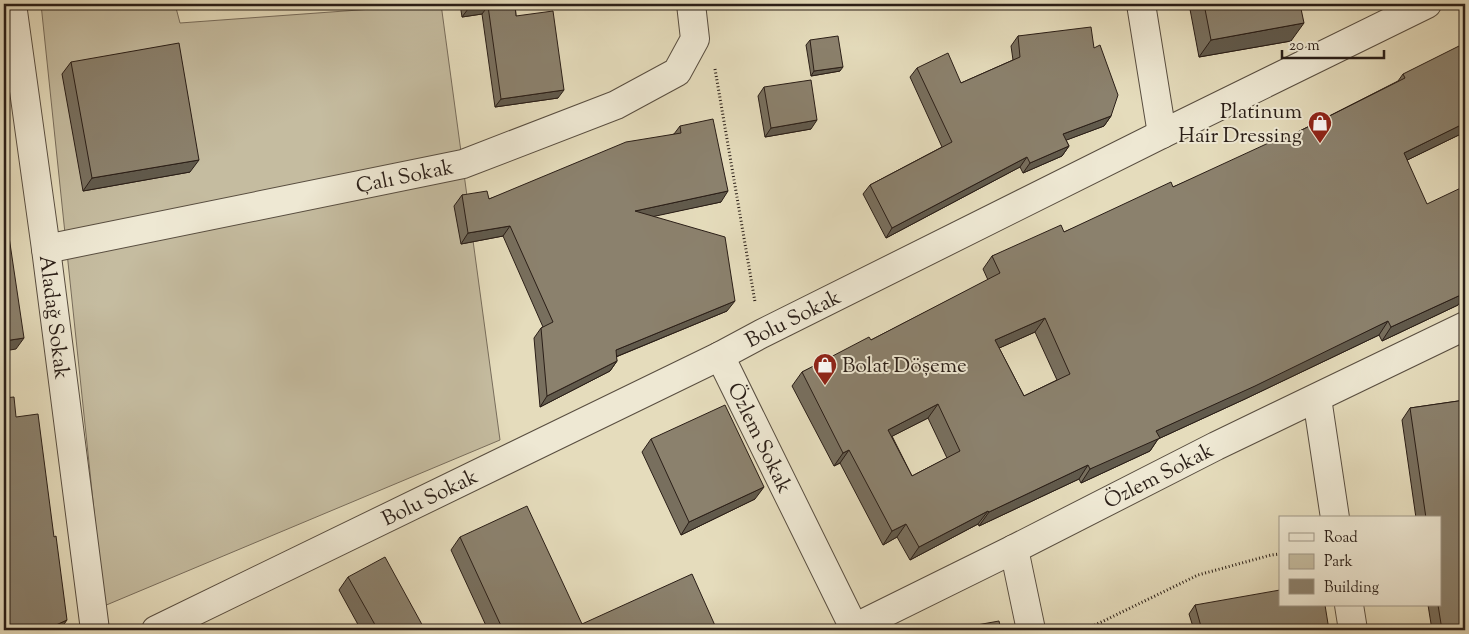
<svg xmlns="http://www.w3.org/2000/svg" width="1469" height="634" viewBox="0 0 1469 634" font-family="'Sorts Mill Goudy',serif">
<style>
.green{fill:#c5bca0;stroke:#786d5c}
.lines{fill:none;stroke-linecap:round;stroke-linejoin:round}
.minor-casing{stroke:#594e40;stroke-width:30}
.path{stroke:#2a1e17;stroke-width:3;stroke-dasharray:1 2.5;stroke-linecap:butt}
.minor{stroke:#eee8d3;stroke-width:28}
.wall{fill:#786f5e;stroke:#2a1e17;fill-rule:evenodd}
.shaded-wall{fill:#615a4c;stroke:#2a1e17}
.building{fill:#8b816d;stroke:#2a1e17;fill-rule:evenodd}
.labels{text-anchor:middle;stroke-width:4;stroke-linejoin:round;paint-order:stroke}
.poi-label{font-size:21px;fill:#2a1e17;stroke:#eee8d3;text-anchor:end}
.street-label{font-size:21px;fill:#2a1e17;stroke:#eee8d3}
</style>
<rect width="100%" height="100%" fill="#e5dcbc"/>
<filter id="stains"><feTurbulence type="fractalNoise" baseFrequency=".004" numOctaves="4"/><feColorMatrix values="0 0 0 0 .2 0 0 0 0 .09 0 0 0 0 .02 0 0 0 .5 -.17"/></filter>
<radialGradient id="worn" r=".72"><stop offset=".6" stop-color="#630" stop-opacity="0"/><stop offset="1" stop-color="#630" stop-opacity=".3"/></radialGradient>
<path class="green" d="M41,4h134l5,19 261,-19 59,436 -396,166z"/>
<g class="lines">
<g class="minor-casing">
<g id="minor">
<path id="s1" d="M12,4l34,245 49,381"/>
<path d="M1141,4l21,130"/>
<path id="s2" d="M46,249l417,-85 153,-59 61,-33 18,-33 -4,-35"/>
<path id="s3" d="M720,356l134,272"/>
<path d="M1317,398l18,120"/>
<path d="M1014,549l17,81"/>
<path d="M1349,605l4,25"/>
<path id="s4" d="M156,630l564,-274 41,-22 401,-200 265,-130"/>
<path id="s5" d="M850,630l164,-81 202,-103 249,-120"/>
</g>
</g>
<path class="path" d="M715,69l40,233
M1085,630l113,-55 73,-20 9,-1"/>
<use href="#minor" class="minor"/>
</g>
<path class="wall" d="M460,4h55l1,12 42,82 -63,9 -13,-93 -20,3z
M1189,4h111l-9,37 -92,16z
M1018,36l76,12 17,68 -7,10 -38,14 3,6 -7,10 -39,17 -3,-6 -134,71 -23,-44 7,-9 72,-38 -32,-70 7,-9 44,15 52,-23 -2,-14z
M810,40l30,31 -29,5 -5,-31z
M71,62l119,110 -107,19 -21,-117z
M1403,74l62,58 -58,28 51,145 -76,36 -3,-6 -134,64 -87,40 -8,12 -69,32 -2,-4 -100,47 -1,-2 -68,36 -13,-23 -14,8 -43,-82 -6,3 -42,-80 10,-14 69,-32 117,-60 -5,-11 9,-13 72,-24 109,-45 103,-44 122,-62zM1035,332l22,48 -33,16 -25,-48zM928,418l19,40 -35,18 -20,-40z
M764,87l47,42 -46,8 -7,-41z
M680,126l41,76 -68,14 74,95 -111,46 1,4 -7,10 -70,36 -6,-69 7,-10 2,-1 -40,-91 -42,8 -7,-38 8,-11 27,4 185,-65z
M1465,400v230h-33l-4,-25h12v-87h-24l-14,-98 8,-12z
M651,439l104,60 -74,36 -39,-83z
M460,537l122,87 135,6h-229l-37,-80z
M348,577l77,53h-64l-22,-40z
M1195,605l134,25h-135l-5,-16z"/>
<path class="shaded-wall" d="M488,6l-6,8 -20,3 6,-8z
M1304,23l-13,18 -92,16 12,-17z
M843,67l-3,4 -29,5 3,-5z
M564,90l-6,8 -63,9 6,-8z
M1111,116l-7,10 -48,18 7,-10z
M817,120l-6,9 -46,8 6,-9z
M1465,123v9l-70,34 9,-13z
M1069,146l-7,10 -39,17 7,-10z
M1027,157l-7,10 -134,71 6,-10z
M199,160l-9,12 -107,19 9,-13z
M728,191l-7,11 -93,20 7,-11z
M510,226l-7,10 -42,8 7,-11z
M1465,278v8l-3,-7z
M1465,293v2l-7,10 -76,36 9,-14z
M735,301l-8,10 -119,49 8,-10z
M1045,318l-10,14 -49,22 9,-14z
M1388,321l-9,14 -134,64 -87,40 -8,12 -69,32 9,-14 66,-38z
M24,338l-8,11 -12,2v-10z
M617,361l-7,10 -70,36 7,-11z
M938,404l-10,14 -49,25 9,-13z
M849,450l-9,13 -6,3 9,-13z
M1088,465l-9,14 -100,47 10,-14z
M764,487l-9,12 -74,36 8,-13z
M988,511l-10,13 -68,36 9,-13z
M906,524l-9,13 -14,8 9,-14z
M67,620l-7,10h-15z"/>
<path class="building" d="M467,4h48l1,12 37,-5 11,79 -63,9 -13,-93 -20,3z
M1204,4h96l4,19 -93,17z
M1091,27l3,21 6,-3 18,50 -7,21 -48,18 6,12 -39,17 -3,-6 -135,71 -22,-43 82,-43 -35,-74 31,-15 13,30 59,-26 -2,-21z
M838,36l5,31 -29,4 -4,-31z
M179,43l20,117 -107,18 -21,-116z
M1465,43v80l-61,30 23,51 38,-18v92l-3,1 3,7v7l-74,34 -3,-6 -133,65 -99,45 4,7 -70,31 -2,-4 -99,47 -1,-1 -69,36 -13,-23 -14,7 -43,-81 -6,3 -41,-81 67,-35 2,3 129,-67 -8,-17 69,-31 3,7 107,-50 2,5 102,-47 1,3 129,-65 -2,-4zM1045,318l25,56 -46,22 -29,-56zM938,404l22,47 -48,25 -24,-46z
M811,80l6,40 -46,8 -7,-41z
M713,119l15,72 -93,20 90,26 10,64 -119,49 1,11 -70,35 -6,-68 12,-6 -43,-96 -42,7 -6,-38 25,-4 2,8 137,-57 55,-9 -1,-7z
M4,203l20,135 -20,3z
M14,397l2,20 22,-3 16,123 2,-1 11,84 -22,10h-41v-232z
M1465,400v230h-23l-4,-25h2v-87h-14l-16,-110z
M725,405l39,82 -75,35 -38,-83z
M527,506l55,118 110,-50 25,56h-214l-43,-93z
M385,557l40,73h-47l-30,-53z
M1280,590v15h45l4,25h-127l-7,-25z
M999,621l2,9h-52z"/>
<defs>
<g id="shop-pin" transform="scale(1.25)"><path d="M0 17L-7.5 6A9.5 9.5 0 1 1 7.5 6Z" fill="#8f2418" stroke="#eee8d3"/><path d="M-5-2.5h2.3a2.7 3.5 0 0 1 5.4 0H5L5.5 6h-11ZM-1.5-2.5h3a1.5 2.3 0 0 0-3 0Z" fill="#fff"/></g>
</defs>
<g fill-rule="evenodd">
<use href="#shop-pin" x="1320" y="123"/>
<use href="#shop-pin" x="825" y="365"/>
</g>
<g class="labels">
<g class="poi-label">
<text x="1302" y="118">Platinum<tspan x="1302" dy="24">Hair Dressing</tspan></text>
<text x="842" y="372" text-anchor="start">Bolat Döşeme</text>
</g>
<g class="street-label">
<text dy="7" stroke="none"><textPath href="#s2" startOffset="366">Çalı Sokak</textPath></text>
<text dy="7" stroke="none"><textPath href="#s1" startOffset="316">Aladağ Sokak</textPath></text>
<text dy="7" stroke="none"><textPath href="#s4" startOffset="709">Bolu Sokak</textPath></text>
<text dy="7" stroke="none"><textPath href="#s3" startOffset="91">Özlem Sokak</textPath></text>
<text dy="7" stroke="none"><textPath href="#s5" startOffset="345">Özlem Sokak</textPath></text>
<text dy="7" stroke="none"><textPath href="#s4" startOffset="304">Bolu Sokak</textPath></text>
</g>
</g>
<rect width="1469" height="634" fill="none" stroke="#e5dcbc" stroke-width="20"/>
<rect x="5" y="5" width="1459" height="624" fill="none" stroke="#2a1e17" stroke-width="2.5"/>
<rect x="10" y="10" width="1449" height="614" fill="none" stroke="#2a1e17"/>
<rect x="1279" y="516" width="162" height="90" fill="#eee8d3" stroke="#a09788"/>
<rect x="1289" y="533" width="25" height="8" fill="#eee8d3" stroke="#a09788"/>
<text x="1324" y="542" font-size="15" fill="#2a1e17">Road</text>
<rect x="1289" y="554" width="25" height="15" fill="#c5bca0" stroke="#a09788"/>
<text x="1324" y="566" font-size="15" fill="#2a1e17">Park</text>
<rect x="1289" y="579" width="25" height="15" fill="#8b816d" stroke="#a09788"/>
<text x="1324" y="592" font-size="15" fill="#2a1e17">Building</text>
<path d="M1282 50v8h102v-8" fill="none" stroke="#2a1e17" stroke-width="2.5"/>
<text x="1289" y="50" font-size="15" fill="#2a1e17" stroke="#eee8d3" stroke-width="4" paint-order="stroke">20 m</text>
<rect width="100%" height="100%" filter="url(#stains)"/>
<rect width="100%" height="100%" fill="url(#worn)"/>
</svg>
